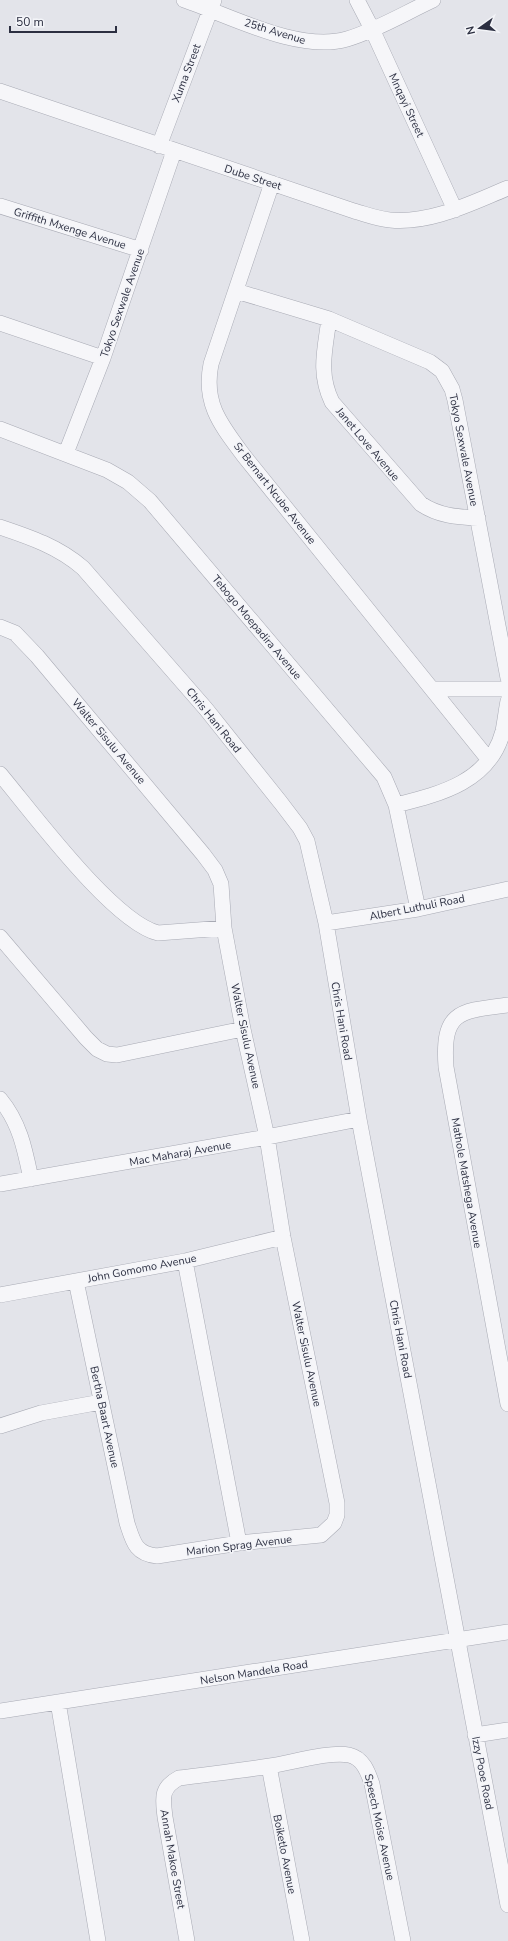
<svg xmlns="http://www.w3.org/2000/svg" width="508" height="1941" viewBox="0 0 508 1941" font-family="'Nunito Sans',sans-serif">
<rect width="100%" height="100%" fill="#e3e4ea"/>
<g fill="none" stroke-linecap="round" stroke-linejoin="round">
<defs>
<path id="minor" d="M184 0C231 16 299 53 347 39 377 30 405 13 433 0
M357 0 372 29 455 210
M0 91 354 211C365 214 378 219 390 220 431 224 471 203 508 188
M159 146 214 0
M272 183 211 364C203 404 221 425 244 456L489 760
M0 206 141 250
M236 291 329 319 430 362 442 371 452 389 455 400 508 678
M329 319C325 350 318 373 332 402L421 504C439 516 457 517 478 518
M0 323 103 358
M0 429 107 470 128 482 150 501 384 777 396 805 418 909
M66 453 103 358 174 151
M0 527C30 537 59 547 83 568L206 709 281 803 300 828 307 841 326 923 359 1119 508 1905
M0 627 15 633 37 656 203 854 215 870 221 884 224 928 243 1029 267 1137 283 1237 337 1503V1515L334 1523 321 1535 239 1543 157 1556C135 1554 133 1541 127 1523L76 1281
M432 689H508
M0 774C32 812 113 922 158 933L224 928
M396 805C440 794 490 782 503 731 505 721 506 711 508 701
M326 923 418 909 508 889
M0 937 86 1038 97 1049 107 1054 117 1055 243 1029
M508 1005C459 1011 442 1011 446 1067L508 1404
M0 1099C20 1123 25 1150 31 1179
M0 1184 267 1137 359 1119
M185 1261 239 1543
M0 1295 185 1261 283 1237
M0 1426 41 1413 101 1402
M58 1702 98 1941
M0 1711 508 1632
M475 1735 508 1730
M269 1766 302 1941
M187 1941 165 1817C163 1799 160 1788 179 1778 209 1774 240 1771 270 1766 290 1763 330 1751 349 1755 363 1758 368 1772 372 1784L403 1941"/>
</defs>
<!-- minor casing -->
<use href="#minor" stroke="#a8aab4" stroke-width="16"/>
<!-- minor -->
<use href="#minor" stroke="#f6f6f9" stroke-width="15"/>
</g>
<g text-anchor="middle" stroke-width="3" stroke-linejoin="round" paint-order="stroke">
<!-- street labels -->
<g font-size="11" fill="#2c2f41" stroke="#f3f4f8">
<text transform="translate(275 31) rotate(17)" y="4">25th Avenue</text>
<text transform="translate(186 73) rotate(-69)" y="4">Xuma Street</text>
<text transform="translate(407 105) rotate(65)" y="4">Mnqayi Street</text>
<text transform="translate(253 177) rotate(18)" y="4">Dube Street</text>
<text transform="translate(70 228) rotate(17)" y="4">Griffith Mxenge Avenue</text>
<text transform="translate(122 303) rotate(-71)" y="4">Tokyo Sexwale Avenue</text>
<text transform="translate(368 444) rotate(50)" y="4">Janet Love Avenue</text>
<text transform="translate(464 450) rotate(79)" y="4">Tokyo Sexwale Avenue</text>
<text transform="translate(275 493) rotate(52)" y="4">Sr Bernart Ncube Avenue</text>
<text transform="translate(257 627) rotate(50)" y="4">Tebogo Moepadira Avenue</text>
<text transform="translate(214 720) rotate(51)" y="4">Chris Hani Road</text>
<text transform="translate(109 741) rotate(50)" y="4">Walter Sisulu Avenue</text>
<text transform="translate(417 907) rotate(-11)" y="4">Albert Luthuli Road</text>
<text transform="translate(342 1021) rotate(80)" y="4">Chris Hani Road</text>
<text transform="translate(246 1036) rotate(78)" y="4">Walter Sisulu Avenue</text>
<text transform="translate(180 1153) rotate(-10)" y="4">Mac Maharaj Avenue</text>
<text transform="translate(467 1183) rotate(80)" y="4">Mathole Matshega Avenue</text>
<text transform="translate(142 1268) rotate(-11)" y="4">John Gomomo Avenue</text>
<text transform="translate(401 1339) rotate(79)" y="4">Chris Hani Road</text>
<text transform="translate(307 1354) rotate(78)" y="4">Walter Sisulu Avenue</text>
<text transform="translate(105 1417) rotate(78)" y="4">Bertha Baart Avenue</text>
<text transform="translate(239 1545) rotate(-7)" y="4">Marion Sprag Avenue</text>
<text transform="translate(254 1672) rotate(-9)" y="4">Nelson Mandela Road</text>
<text transform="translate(483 1773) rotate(79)" y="4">Izzy Pooe Road</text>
<text transform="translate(380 1827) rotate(78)" y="4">Speech Moise Avenue</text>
<text transform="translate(285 1854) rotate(79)" y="4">Boiketlo Avenue</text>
<text transform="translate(173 1859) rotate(80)" y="4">Annah Makoe Street</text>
</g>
</g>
<!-- north arrow -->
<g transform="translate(480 28) rotate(256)" stroke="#f3f4f8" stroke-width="3" paint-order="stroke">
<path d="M0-3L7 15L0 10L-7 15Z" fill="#2c2f41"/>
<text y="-6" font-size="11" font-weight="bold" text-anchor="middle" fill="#2c2f41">N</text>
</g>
<!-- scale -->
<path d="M10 26v6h106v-6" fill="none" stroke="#2c2f41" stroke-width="2"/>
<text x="16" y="26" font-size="12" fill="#2c2f41" stroke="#f3f4f8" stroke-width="3" paint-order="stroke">50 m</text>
</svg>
